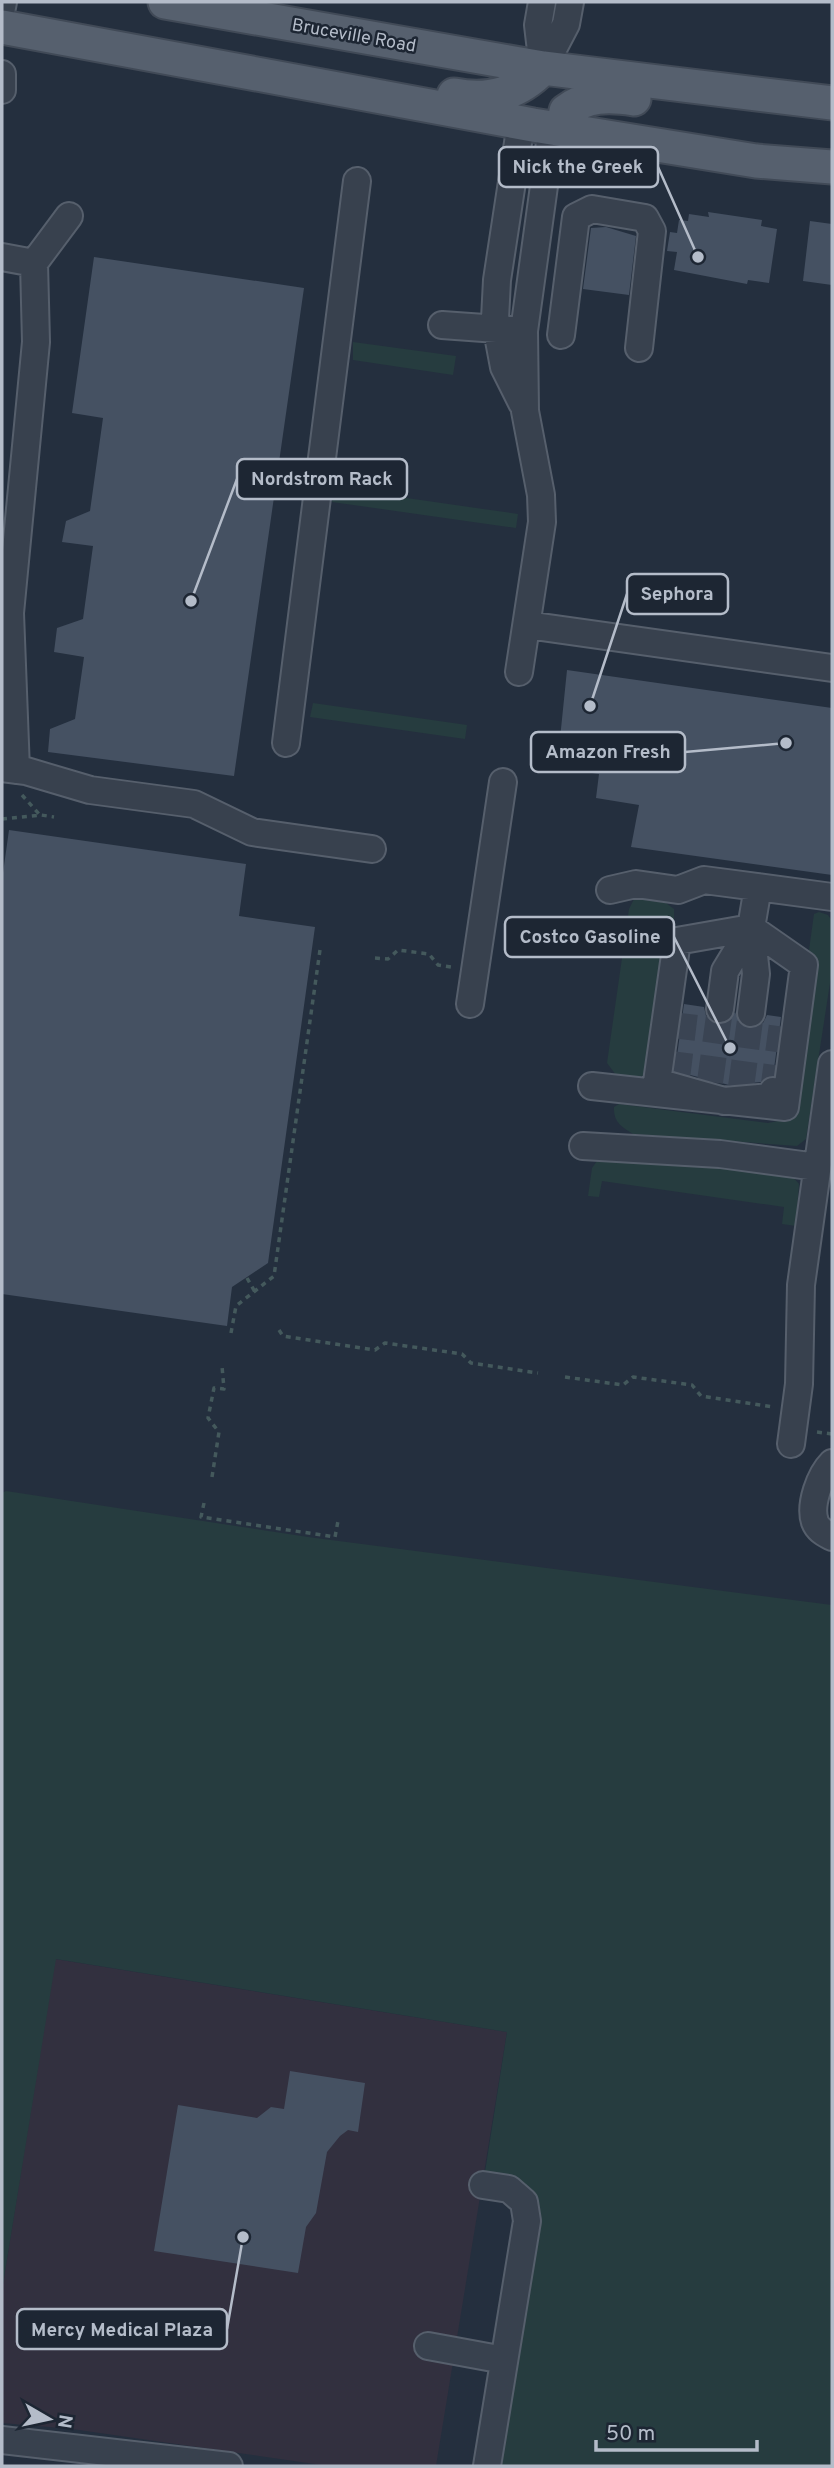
<svg xmlns="http://www.w3.org/2000/svg" width="834" height="2468" viewBox="0 0 834 2468" font-family="Overpass,sans-serif">
<rect width="100%" height="100%" fill="#242f3e"/>
<!-- medical -->
<path fill="#32303f" d="M55 1959 507 2032 436 2466H328L72 2429 2 2423V2290Z"/>
<!-- green -->
<path fill="#263c3f" d="M353 342 456 356 453 375 353 360Z
M335 485 351 488V490L518 514 516 528 332 502Z
M313 703 467 725 465 739 310 717Z
M645 898 666 903 674 909V919L653 1067C643 1081 631 1077 616 1075L607 1063 629 909 634 899Z
M819 912 828 915 832 921V970L806 1139 797 1146 633 1134C622 1127 613 1122 614 1107L619 1104 768 1123 778 1121 786 1115 814 914Z
M608 1158 790 1174 799 1184 796 1226 782 1224 784 1207 602 1181 599 1197 588 1196 592 1168 597 1161Z
M6 1491 308 1537 832 1605V2466H487L524 2201 483 2185 507 2032 56 1959 2 2290V1493Z"/>
<!-- building -->
<path fill="#455162" d="M708 212 762 220 761 226 777 229 769 283 748 280 747 284 674 270 677 252 667 251 670 232 677 233 679 220 688 221 689 214 709 217Z
M810 221 832 224V285L803 281Z
M606 227 636 236 629 295 583 289 591 228Z
M94 257 304 288 234 776 48 752 50 729 75 719 84 657 54 652 57 628 83 619 93 546 62 542 66 521 90 511 103 418 72 413Z
M567 670 832 708V875L631 847 639 805 596 798 599 774 557 768Z
M9 830 246 864 239 916 315 927 268 1263 232 1287 227 1326 2 1294V880Z
M684 1004 704 1007 706 1016 717 1024 727 1023 735 1012 741 1025 750 1029 763 1023 767 1015 781 1017 773 1076 761 1082 729 1085 675 1071Z
M290 2071 365 2083 358 2132 348 2130 340 2136 327 2152 316 2213 306 2227 298 2273 154 2251 178 2105 257 2118 271 2107 284 2109Z"/>
<g fill="none" stroke-linecap="round" stroke-linejoin="round">
<!-- minor-tunnel -->
<path stroke="#3a4453" stroke-width="26" stroke-dasharray="26 13" stroke-linecap="butt" d="M677 1078 686 1004
M710 1082 720 1009
M741 1087 751 1013
M773 1091 783 1017"/>
<defs>
<path id="minor" d="M542 2 538 25 543 68
M2 7 3 2
M543 68 566 24 570 2
M2 74V90
M521 123 497 280 495 319 504 367 522 403
M2 257 34 263 69 216
M442 325 512 330
M561 335 576 217 592 209 645 218 652 231 639 348
M527 625 832 668
M519 672 542 522 541 495 525 411 524 331 552 128
M286 743 357 181
M2 768 26 771 90 790 194 804 252 832 372 849
M16 770 10 613 36 342 34 263
M610 890 636 884 678 890 704 880 832 897
M470 1004 503 782
M720 1009 725 971 751 928
M751 1013 756 974 751 928 758 887
M592 1086 785 1107 804 965 751 928 677 941 657 1082 724 1101 771 1097 773 1091
M583 1146 720 1154 817 1167
M791 1444 799 1384 801 1285 832 1064
M832 1463C820 1475 809 1505 815 1522 818 1530 825 1533 832 1537
M483 2185 509 2189 524 2202 527 2221 487 2466
M428 2346 504 2360
M2 2440 229 2466"/>
<path id="major" d="M165 2 543 68 832 103
M2 27 533 125 756 161 832 167
M454 95C490 102 519 93 543 68
M567 130 564 122 566 111C587 95 608 95 634 99"/>
</defs>
<!-- minor casing -->
<use href="#minor" stroke="#565f6c" stroke-width="30"/>
<!-- major casing -->
<use href="#major" stroke="#414a57" stroke-width="37"/>
<!-- path -->
<path stroke="#44595c" stroke-width="3.5" stroke-dasharray="5 5" stroke-linecap="butt" d="M22 795 39 814
M2 819 41 815 54 817
M375 958 388 959 398 950 429 954 438 965 451 967
M247 1278 255 1292
M279 1330 283 1336 375 1350 385 1343 462 1354 471 1363 538 1373
M231 1333 236 1306 274 1276 320 950
M565 1377 623 1385 633 1377 692 1385 701 1396 773 1407
M817 1432 832 1434
M212 1477 219 1432 208 1418 214 1388 224 1389 222 1366
M204 1503 201 1517 335 1537 338 1521"/>
<!-- minor -->
<use href="#minor" stroke="#38414e" stroke-width="26"/>
<!-- major -->
<use href="#major" stroke="#56606e" stroke-width="33"/>
</g>
<g text-anchor="middle" stroke-width="5" stroke-linejoin="round" paint-order="stroke">
<!-- street labels -->
<g font-size="18" fill="#b4bcc9" stroke="#1d2633">
<text transform="translate(354 35) rotate(10)" y="6">Bruceville Road</text>
</g>
</g>
<!-- callouts -->
<path fill="none" stroke="#b4bcc9" stroke-width="2.5" d="M698 257L658 167M191 601L237 479M590 706L627 594M786 743L685 752M730 1048L674 937M243 2237L227 2329"/>
<g fill="#b4bcc9" stroke="#1d2633" stroke-width="2.5">
<circle cx="698" cy="257" r="7"/>
<circle cx="191" cy="601" r="7"/>
<circle cx="590" cy="706" r="7"/>
<circle cx="786" cy="743" r="7"/>
<circle cx="730" cy="1048" r="7"/>
<circle cx="243" cy="2237" r="7"/>
</g>
<g fill="#1d2633" stroke="#b4bcc9" stroke-width="2.5">
<rect x="499" y="147" width="159" height="40" rx="7"/>
<rect x="237" y="459" width="170" height="40" rx="7"/>
<rect x="627" y="574" width="101" height="40" rx="7"/>
<rect x="531" y="732" width="154" height="40" rx="7"/>
<rect x="505" y="917" width="169" height="40" rx="7"/>
<rect x="17" y="2309" width="210" height="40" rx="7"/>
</g>
<g font-size="19" text-anchor="middle" font-weight="bold" fill="#b4bcc9">
<text x="578" y="173">Nick the Greek</text>
<text x="322" y="485">Nordstrom Rack</text>
<text x="677" y="600">Sephora</text>
<text x="608" y="758">Amazon Fresh</text>
<text x="590" y="943">Costco Gasoline</text>
<text x="122" y="2336">Mercy Medical Plaza</text>
</g>
<!-- border -->
<rect width="834" height="2468" fill="none" stroke="#b4bcc9" stroke-width="7"/>
<!-- north arrow -->
<g transform="translate(49 2419) rotate(99)" stroke="#1d2633" stroke-width="5" paint-order="stroke">
<path d="M0-5L12 26L0 18L-12 26Z" fill="#b4bcc9"/>
<text y="-10" font-size="19" font-weight="bold" text-anchor="middle" fill="#b4bcc9">N</text>
</g>
<!-- scale -->
<path d="M596 2440v10h161v-10" fill="none" stroke="#b4bcc9" stroke-width="3.5"/>
<text x="606" y="2440" font-size="21" fill="#b4bcc9" stroke="#1d2633" stroke-width="5" paint-order="stroke">50 m</text>
</svg>
